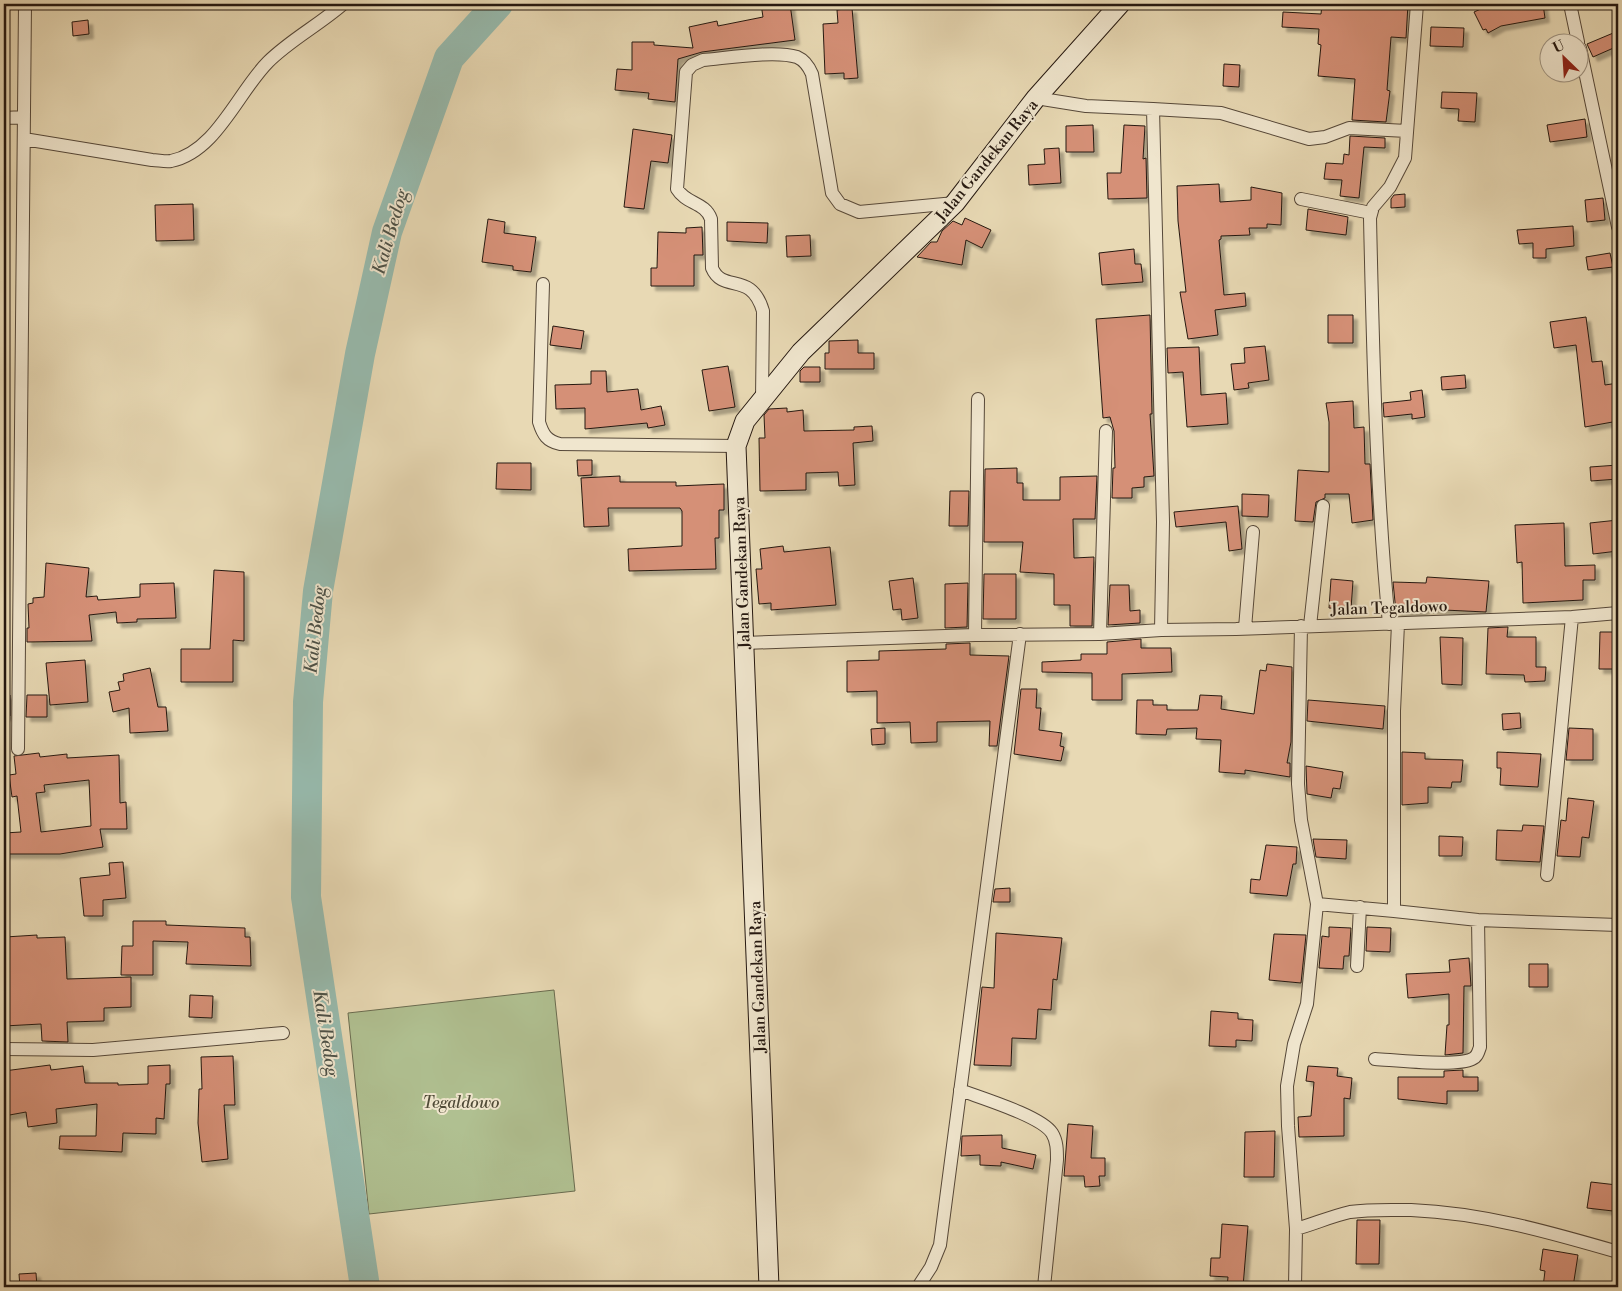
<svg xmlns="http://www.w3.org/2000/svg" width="1622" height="1291" viewBox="0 0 1622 1291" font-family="'Libre Bodoni',serif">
<defs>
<filter id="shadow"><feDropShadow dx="4.5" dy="4.5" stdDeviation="1" flood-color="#0004"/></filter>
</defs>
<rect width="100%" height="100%" fill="#e8d9b4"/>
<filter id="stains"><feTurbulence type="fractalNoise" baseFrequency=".004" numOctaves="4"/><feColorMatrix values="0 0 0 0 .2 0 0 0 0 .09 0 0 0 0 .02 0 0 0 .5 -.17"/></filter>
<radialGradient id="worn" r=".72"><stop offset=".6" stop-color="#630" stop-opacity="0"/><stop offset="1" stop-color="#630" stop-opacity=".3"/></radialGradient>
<!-- green -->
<path fill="#b0c091" stroke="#6a6c50" d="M554 990 575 1191 369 1214 348 1013Z"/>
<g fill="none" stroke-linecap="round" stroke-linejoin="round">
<!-- river -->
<path stroke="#97baad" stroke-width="30" d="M365 1287 306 897 308 702 318 591 360 354 387 232 449 58 498 4"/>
</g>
<!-- building -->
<path fill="#d59077" stroke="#251810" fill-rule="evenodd" filter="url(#shadow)" d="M761 4H790L795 40 702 52 678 59 675 102 648 99 649 93 615 90 617 69 632 70V42H654V45L693 48 689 27 717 21 718 26 763 17Z
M1322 4H1408L1406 38 1391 37 1387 90 1390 91 1386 122 1352 120 1355 79 1318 76 1321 45 1318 44 1319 29 1282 27 1283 12 1321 14Z
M1492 4H1497L1499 8 1518 4H1543L1545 18 1501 26 1488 33 1486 29 1483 30 1474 12Z
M852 8 858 78 844 79V73L825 74 823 24 838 23 837 10Z
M88 20 89 34 73 36 72 22Z
M1431 27 1464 28 1463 47 1430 46Z
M1618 31V46L1593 57 1587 44Z
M1224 64 1240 65 1239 87 1223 86Z
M1442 92 1477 93 1475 122 1458 121 1459 109 1441 108Z
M1585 119 1587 137 1550 142 1547 125Z
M1093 125 1094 152H1066V126Z
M1124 125 1145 126 1143 159 1146 158 1147 198 1108 199 1107 173H1121Z
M633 129 672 135 668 163 651 161 644 209 624 207Z
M1350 136 1385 138V148L1364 147 1359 198 1340 196 1342 180 1324 179 1326 163 1343 164 1344 154 1349 155Z
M1059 148 1061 183 1029 185 1028 165 1045 164 1044 149Z
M1219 184 1220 202 1251 200V187L1282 193 1281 225 1267 224V228H1249L1250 235 1221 236V239L1219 240 1224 295 1245 293 1246 306 1215 310 1218 335 1188 339 1180 292H1186L1178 221 1177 186Z
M1405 194V207L1391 208V199L1394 195Z
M1603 198 1605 220 1587 222 1585 200Z
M193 204 194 240 156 241 155 205Z
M1308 209 1348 217 1346 235 1306 230Z
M965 218 991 230 982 248 966 240 962 265 917 257 931 242H937L942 231 953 221 962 225Z
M488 219 505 222 504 233 536 237 531 272 513 270V266L482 262Z
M727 222 768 223 767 243 727 241Z
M1573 226 1574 246 1546 249V258H1533V243L1519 244 1517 230Z
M702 227 703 255H694V286H651V268H657L658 232 686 233V228Z
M810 235 811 256 787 257 786 236Z
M1134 249 1135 264H1141L1143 282 1102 285 1099 253Z
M1610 253 1613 267 1588 270 1586 257Z
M1150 315 1152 414H1150L1154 476 1144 477V487L1132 488V498H1112L1113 468H1115L1114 431 1110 417 1103 418 1096 319Z
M1328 315H1353V343H1328Z
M1586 317 1592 362 1602 361 1605 385 1618 383V421L1585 427 1576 345 1554 348 1550 322Z
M553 326 584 331 581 349 550 345Z
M858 340V353H874V369H825V353H829V341Z
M1265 346 1269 380 1248 383 1249 388 1234 390 1231 364 1245 363 1244 348Z
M1199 347 1201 395 1226 393 1228 424 1187 427 1183 372 1168 373 1167 348Z
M728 366 735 407 709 411 702 370Z
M804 367H820V382H800V371Z
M591 371H606L607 392 638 389 641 410 661 406 665 425 648 428 647 423 585 429V408L556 409 555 385 591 384Z
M1465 375 1466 388 1442 390 1441 377Z
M1422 390 1425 417 1412 419V414L1384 417 1383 403 1411 400 1410 392Z
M1353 401 1354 428 1364 427 1365 464H1370L1373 520 1352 523 1349 494H1325V498L1316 502 1313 522 1295 521 1298 470 1329 472V422L1326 403Z
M787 408V412L803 410 804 431 854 430V427L872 426 873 441 853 443 855 485 839 486 838 472 806 473V490L760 491 759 438H765L764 415 769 409Z
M577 460H592V475L578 476Z
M497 463H531V490L496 489Z
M1618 465V479L1591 481 1590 467Z
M1017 468V483H1023V500H1060V477L1097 476 1095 519H1073L1074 558 1094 557 1092 626H1070V605H1054V574L1020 572 1023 542H984L985 469Z
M620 476V482H676V486L724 484V510H719V538H715L716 569 629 571 628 549 682 546V511L680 508H608L609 526 584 527 581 478Z
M950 491H969L968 526H949Z
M1242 494 1269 495 1268 517 1242 516Z
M1238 506 1242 549 1229 551 1226 522 1176 527 1174 512Z
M1618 520V551L1593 554 1590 523Z
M1564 523 1565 566 1595 565V580H1583V600L1523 603 1522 562 1517 563 1515 525Z
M783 546 784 552 830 547 836 605 771 610V603L759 604 756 569H762L760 549Z
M46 563 89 568 86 597 97 596 98 600 140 597V584L174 583 176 618 137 619V622L117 623 116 612 89 615 92 641 27 642V628H29L28 604 33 603V598L44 597Z
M214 570 244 572V641L233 640V682H181V649H210Z
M984 574H1016V619H983Z
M1427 577 1489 581 1486 612 1423 609V613L1396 612 1393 582 1426 583Z
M913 578 918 618 902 620 901 609 893 610 889 581Z
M1331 579 1353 581 1351 609 1329 608Z
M968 583 967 627 945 628V584Z
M1110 585H1129L1130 611 1140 610V623L1108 625Z
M1508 627 1507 637H1536V667H1546L1545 681 1525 682 1524 675 1486 674 1488 628Z
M1600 632H1618V669H1599Z
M1440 637 1463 638 1462 685 1442 684Z
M1141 639V648H1171L1172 672 1122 674V700H1092V673L1042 672V662L1081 660V654H1107V642Z
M970 643V655L1009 656 997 746H989L990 721 937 722V742L911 743 910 722 877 723V691L847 692V661L879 660V651L946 649V644Z
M85 660 88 702 50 705 46 663Z
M1267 664 1292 667 1291 742 1287 763H1290V777L1245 770V774L1219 772 1221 740 1196 739 1197 728 1167 729 1166 735 1136 734 1137 700H1153V705H1167V710H1198L1200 695 1222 696 1221 709 1254 714 1260 670 1266 671Z
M150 668 158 707H166L168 731 130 733 129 708 113 712 109 692 120 690 118 682 124 681 123 674Z
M1021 689H1037L1036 708H1041L1039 730 1062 733 1060 746 1064 747 1061 761 1014 754Z
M4 694 10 695V716H4Z
M27 695H47V717H26Z
M1308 700 1385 706 1383 729 1307 721Z
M1520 713 1521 728 1503 730 1502 714Z
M885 728V744L872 745 871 729Z
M1569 728 1593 729V760H1566Z
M1402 752 1425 753V759L1463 760 1461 782H1452L1451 788 1428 787V803L1402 805Z
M1497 752 1541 754 1538 787 1500 785 1501 768H1497Z
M39 753 40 757 67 754V758L119 755 120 803 126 802 127 829H100L103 847 60 854H4V833L21 832 17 796 12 797 9 775 16 774 14 756ZM89 780 91 826 41 832 36 793 45 792 44 785Z
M1306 766 1343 772 1340 789 1333 788 1331 798 1307 794Z
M1568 798 1594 801 1589 838 1582 837 1580 857 1557 856 1561 820 1566 821Z
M1523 825 1544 826 1540 862 1496 860 1497 830 1522 831Z
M1439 836 1463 837 1462 856H1439Z
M1313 839 1347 840 1346 859 1316 857Z
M1266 845 1297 847 1296 864H1293L1287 896 1250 893 1251 879 1260 880Z
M123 862 126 898 103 900V916H84L80 878 110 875 109 863Z
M1010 888V902H993L995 889Z
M133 921H166V925L245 928V937H250L251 966 186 964 188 942 153 941V975H121L122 946H133Z
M1329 927 1351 928 1349 956H1344L1343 969 1319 968 1322 936 1329 937Z
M1367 927 1391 928 1390 952 1366 951Z
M996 933 1062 938 1057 980 1053 979 1051 1010 1038 1009 1036 1039 1012 1038 1011 1066 974 1065 982 987 994 988Z
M1274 934 1306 935 1301 983 1269 980Z
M37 935V938L65 937 67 979 131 977V1007L104 1008V1021L67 1022 68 1042 42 1041 41 1024 4 1026 5 937Z
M1469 958 1471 986H1464L1463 1053 1445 1055 1447 1025H1449V994L1408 998 1406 974 1450 972 1449 960Z
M1529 964H1548V987H1529Z
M190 995 213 996 212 1018 189 1017Z
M1211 1011 1238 1013V1019L1253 1020 1252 1041 1236 1040V1047L1209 1046Z
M233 1056 235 1105H224L228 1159 202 1162 198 1123 199 1089H202L201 1057Z
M50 1065 51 1070 83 1066 85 1083H118V1085L148 1084V1066L170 1065V1084H166L164 1119 156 1118V1134L123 1133 122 1152 59 1149 60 1136H96L97 1104 56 1109 57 1123 28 1127 26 1112 4 1116V1071Z
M1308 1066 1338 1068 1337 1076 1352 1078 1350 1099 1344 1098V1136L1299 1137 1298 1117 1311 1116 1314 1082 1306 1081Z
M1463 1070V1077H1478V1091H1447V1104L1398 1099V1077H1444V1071Z
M1068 1124 1093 1126 1091 1158H1105V1176H1099L1100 1186 1085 1187 1084 1176H1064Z
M1275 1131 1274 1177H1244L1245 1132Z
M1002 1135V1148L1036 1155 1033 1169 1001 1162V1166L980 1165V1155L961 1156 962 1136Z
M1591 1182 1617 1185 1613 1211 1587 1208Z
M1357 1220H1380L1379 1264H1356Z
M1222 1224 1248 1226 1243 1287H1227L1228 1277 1210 1276 1211 1258H1220Z
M1543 1249 1578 1255 1573 1287H1543L1545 1271 1540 1270Z
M36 1273 37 1287H20L19 1274Z"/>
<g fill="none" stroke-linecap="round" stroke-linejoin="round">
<defs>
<path id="street" d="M1570 4 1578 42
M1580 48 1618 227
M1036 98 1086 106 1153 109 1163 522 1161 630
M1153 109 1221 113 1309 139 1325 137 1349 128 1407 131
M4 118 24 117
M24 139 152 160C158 160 165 162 171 161 216 152 238 92 268 62 290 40 319 25 343 4
M1301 199 1371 213
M543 284 539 422C543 435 547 441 560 444L736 446
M762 399 763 311C751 270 723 294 712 268L711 219C705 202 686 204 677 189L686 72 692 65 703 60C727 58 775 50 797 57 804 60 809 67 812 74L832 193 840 204 859 212 955 203
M1389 624C1376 489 1373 354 1370 218L1373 207 1390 187 1405 158 1417 4
M1301 626 1298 784 1301 820 1317 904
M1310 626 1323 506
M1245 628 1253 532
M1100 634 1106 431
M975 635 978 399
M744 643 975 635 1100 634 1161 630 1236 629 1572 617 1618 613
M18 749 25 4
M1547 875 1572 617
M1394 911 1478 920 1618 925
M1357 966 1360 907
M4 1049 93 1050 283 1033
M1375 1059C1394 1060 1457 1067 1472 1059 1477 1057 1478 1053 1480 1047L1478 920
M960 1090C981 1098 1041 1116 1052 1133 1057 1141 1057 1150 1057 1160L1044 1287
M1296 1229C1314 1224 1332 1216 1350 1212 1370 1209 1391 1210 1411 1210 1483 1213 1549 1232 1618 1252
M918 1287 931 1267 940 1245 1020 634
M1295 1287 1296 1229 1288 1126 1287 1086 1294 1044 1307 1004 1317 904 1394 911V711L1398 624"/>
<path id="secondary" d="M769 1287 736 446 745 421 801 352 955 203 1036 98 1120 4"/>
</defs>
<!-- street casing -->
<use href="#street" stroke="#564839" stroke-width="14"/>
<!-- secondary casing -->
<use href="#secondary" stroke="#251810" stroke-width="21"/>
<!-- street -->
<use href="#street" stroke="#f0e6ce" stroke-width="12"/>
<!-- secondary -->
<use href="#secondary" stroke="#f0e6ce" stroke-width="19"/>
</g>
<g text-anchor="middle" stroke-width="4" stroke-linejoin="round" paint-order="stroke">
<!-- street labels -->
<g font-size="16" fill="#251810" stroke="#f0e6ce">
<text transform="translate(986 160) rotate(-51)" y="6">Jalan Gandekan Raya</text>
<text transform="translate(741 573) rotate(-92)" y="6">Jalan Gandekan Raya</text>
<text transform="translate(1389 607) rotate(-2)" y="6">Jalan Tegaldowo</text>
<text transform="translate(757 977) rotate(-92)" y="6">Jalan Gandekan Raya</text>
</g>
<!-- park labels -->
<g font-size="16" font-style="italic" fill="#4f4a37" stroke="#f0e6ce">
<text x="461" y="1108">Tegaldowo</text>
</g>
<!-- water labels -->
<g font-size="18" font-style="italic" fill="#4d5147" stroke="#f0e6ce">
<text transform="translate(390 232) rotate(-74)" y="6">Kali Bedog</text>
<text transform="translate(315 630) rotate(-84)" y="6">Kali Bedog</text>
<text transform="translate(326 1033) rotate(81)" y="6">Kali Bedog</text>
</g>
</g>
<!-- margin -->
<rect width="1622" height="1291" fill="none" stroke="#e8d9b4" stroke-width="20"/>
<rect x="5" y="5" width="1612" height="1281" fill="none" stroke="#251810" stroke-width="2.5"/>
<rect x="10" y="10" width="1602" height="1271" fill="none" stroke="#251810"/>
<!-- north arrow -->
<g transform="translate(1564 58) rotate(335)"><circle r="24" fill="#f0e6ce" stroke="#9f9482"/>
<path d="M0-4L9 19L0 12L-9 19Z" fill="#8f2418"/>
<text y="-8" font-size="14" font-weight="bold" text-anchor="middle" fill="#251810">U</text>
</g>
<rect width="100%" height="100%" filter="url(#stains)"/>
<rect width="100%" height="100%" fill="url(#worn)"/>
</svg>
